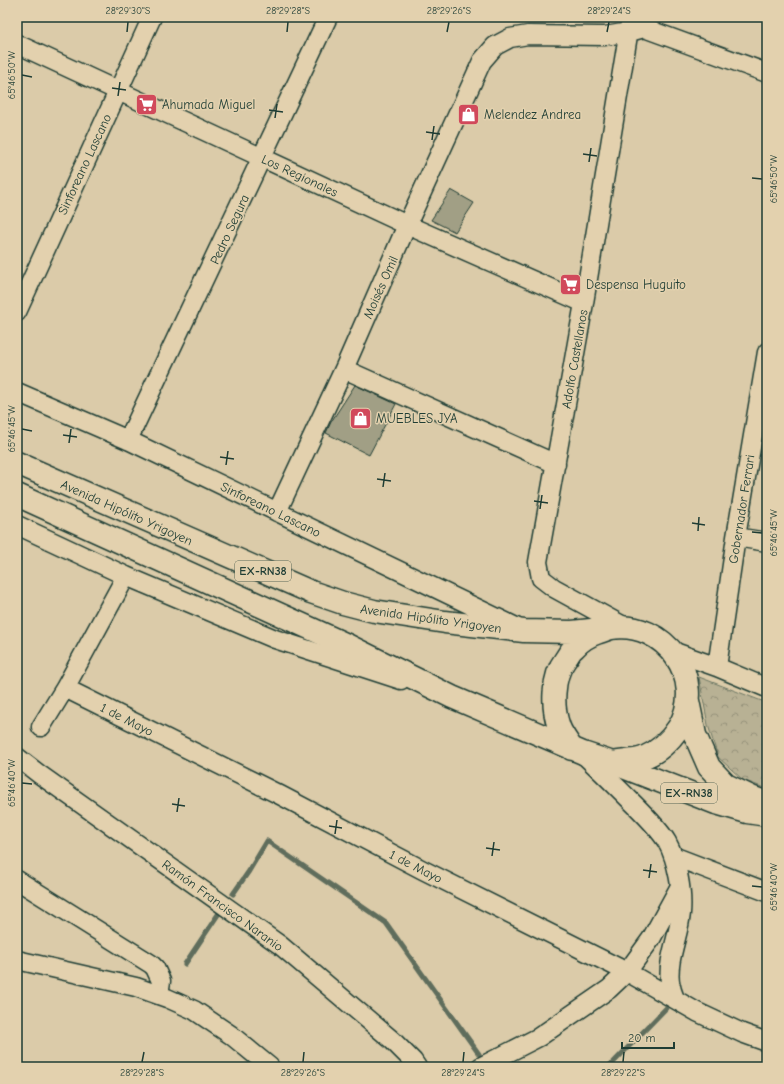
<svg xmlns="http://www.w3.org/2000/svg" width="784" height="1084" viewBox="0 0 784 1084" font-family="'Comic Neue',sans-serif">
<defs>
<pattern id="park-crowns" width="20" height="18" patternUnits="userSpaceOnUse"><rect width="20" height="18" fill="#b8b194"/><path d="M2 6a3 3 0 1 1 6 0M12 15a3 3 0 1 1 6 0" fill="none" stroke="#95917a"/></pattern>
</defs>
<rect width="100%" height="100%" fill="#dbcba9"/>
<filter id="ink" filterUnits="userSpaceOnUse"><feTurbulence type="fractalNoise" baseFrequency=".025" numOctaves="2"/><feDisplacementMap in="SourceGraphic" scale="8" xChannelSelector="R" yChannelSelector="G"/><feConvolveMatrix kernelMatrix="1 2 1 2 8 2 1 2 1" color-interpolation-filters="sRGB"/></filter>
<g filter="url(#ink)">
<!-- park -->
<path fill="url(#park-crowns)" stroke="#6c7764" d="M699 677 767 703V789L743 780 718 757 708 725Z"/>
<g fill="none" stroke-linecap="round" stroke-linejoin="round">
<!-- stream -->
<path stroke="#5f6d5c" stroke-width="5" d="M233 894 249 871 267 841 386 923 479 1054
M185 964 219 913
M609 1067 672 1002"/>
</g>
<!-- building -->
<path fill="#a19f85" stroke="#1f3d34" d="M451 190 474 203 455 232 431 220Z
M355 385 396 404 369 455 326 433 331 422Z"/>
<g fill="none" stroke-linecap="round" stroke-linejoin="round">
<defs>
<path id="minor" d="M17 44 407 225 584 303
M17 312 152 17
M344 369 556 464
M17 392 128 440 516 627
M128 440 328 17
M277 512 344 369 407 225 482 61 495 46 510 38 528 35 605 36 629 32 644 28 767 73
M17 525 126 576 275 639 401 680
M736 537 767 542
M627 628 554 588 541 578 538 562 584 303 631 17
M672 651 717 667 767 688
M717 667 736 537 767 352
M65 688 280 795 423 870 627 972 697 1012 742 1033 767 1042
M41 727 65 688 126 576
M583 754C601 771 618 788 635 805 645 815 660 830 667 842 677 860 683 892 681 913 679 936 667 959 670 982 671 988 673 994 675 999
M17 757 39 774 280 945 392 1040 413 1061 417 1067
M673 856 767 892
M17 880 151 964 155 968 161 981 159 995
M17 960 136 987 167 998 194 1010 231 1035 270 1067
M480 1067 539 1037 609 989 627 972 651 939 680 886"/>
<path id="major" d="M17 463 311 592 343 603 374 611 445 622 524 631 572 632 610 628
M17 495 349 646 452 697 583 753 613 763 716 803 747 812 767 815
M688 701 695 735 709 767 726 785 751 797 767 803
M572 749C568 742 562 735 559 727 552 708 552 677 565 660 568 656 570 651 574 648 581 640 590 635 599 632 603 631 607 629 611 628 665 620 707 679 679 727 670 741 658 752 643 758 634 761 622 761 613 763"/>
</defs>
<!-- minor casing -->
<use href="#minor" stroke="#1f3d34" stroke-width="21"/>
<!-- major casing -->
<use href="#major" stroke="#1f3d34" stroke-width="25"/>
<!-- minor -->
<use href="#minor" stroke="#e3d1ae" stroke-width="18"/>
<!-- major -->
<use href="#major" stroke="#e3d1ae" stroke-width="22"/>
</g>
</g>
<!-- ticks -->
<path fill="none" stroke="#1f3d34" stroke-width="1.5" d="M127 32 128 22M287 32 288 22M447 32 449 22M607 32 609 22M22 75 32 77M112 88 126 90M118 96 120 82M269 110 283 112M275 118 277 104M426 132 440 134M432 140 434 126M583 154 597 156M589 162 591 148M752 178 762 179M22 429 32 431M63 435 77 437M69 443 71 429M220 457 234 459M226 465 228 451M377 479 391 481M383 487 385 473M534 501 548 503M540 509 542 495M692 523 705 525M698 531 699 517M752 532 762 533M22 783 32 784M172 804 185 806M177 812 179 798M329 826 342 828M335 834 337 820M486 848 500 850M492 856 494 842M643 870 657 872M649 878 651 864M752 886 762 887M142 1062 144 1052M303 1062 304 1052M463 1062 464 1052M623 1062 624 1052"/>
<!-- icons -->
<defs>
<symbol id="supermarket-square" viewBox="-11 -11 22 22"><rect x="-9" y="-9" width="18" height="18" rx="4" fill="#d1495b" stroke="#e3d1ae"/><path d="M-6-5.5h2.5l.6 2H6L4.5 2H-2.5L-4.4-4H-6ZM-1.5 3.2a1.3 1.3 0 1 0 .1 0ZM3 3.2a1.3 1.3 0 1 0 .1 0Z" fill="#fff"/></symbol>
<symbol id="shop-square" viewBox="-11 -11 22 22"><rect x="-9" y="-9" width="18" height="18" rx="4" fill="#d1495b" stroke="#e3d1ae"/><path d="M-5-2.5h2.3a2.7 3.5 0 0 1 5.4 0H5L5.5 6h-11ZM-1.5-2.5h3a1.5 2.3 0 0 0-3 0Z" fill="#fff"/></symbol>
</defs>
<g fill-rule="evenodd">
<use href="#supermarket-square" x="134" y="92" width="25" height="25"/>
<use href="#shop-square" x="456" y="102" width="25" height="25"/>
<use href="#supermarket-square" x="558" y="272" width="25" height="25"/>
<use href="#shop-square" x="348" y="406" width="25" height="25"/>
</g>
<g text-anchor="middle" stroke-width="3" stroke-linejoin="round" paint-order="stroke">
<!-- shield labels -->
<g fill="#e3d1ae" stroke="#5a6959" stroke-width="1">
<rect x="235" y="561" width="56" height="20" rx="3"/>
<rect x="661" y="783" width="56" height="20" rx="3"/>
</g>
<g font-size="12" font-weight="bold" fill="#1f3d34">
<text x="263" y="575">EX-RN38</text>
<text x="689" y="797">EX-RN38</text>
</g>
<!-- poi labels -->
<g font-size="13" fill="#1f3d34" stroke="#e3d1ae" text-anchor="start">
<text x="162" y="109">Ahumada Miguel</text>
<text x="484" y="119">Melendez Andrea</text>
<text x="586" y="289">Despensa Huguito</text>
<text x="376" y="423">MUEBLES JYA</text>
</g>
<!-- street labels -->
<g font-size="13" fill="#1f3d34" stroke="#e3d1ae">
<text transform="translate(84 164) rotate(-65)" y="5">Sinforeano Lascano</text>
<text transform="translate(300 175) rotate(25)" y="5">Los Regionales</text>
<text transform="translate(229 229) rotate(-65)" y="5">Pedro Segura</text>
<text transform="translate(380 287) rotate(-66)" y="5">Moisés Omil</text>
<text transform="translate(574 359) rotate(-80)" y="5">Adolfo Castellanos</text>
<text transform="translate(271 509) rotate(26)" y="5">Sinforeano Lascano</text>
<text transform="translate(741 509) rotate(-81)" y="5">Gobernador Ferrari</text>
<text transform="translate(127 512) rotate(24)" y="5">Avenida Hipólito Yrigoyen</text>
<text transform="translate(431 618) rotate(8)" y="5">Avenida Hipólito Yrigoyen</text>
<text transform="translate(127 719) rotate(27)" y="5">1 de Mayo</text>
<text transform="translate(416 866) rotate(27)" y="5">1 de Mayo</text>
<text transform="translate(223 905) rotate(36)" y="5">Ramón Francisco Naranio</text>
</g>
</g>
<!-- margin -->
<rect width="784" height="1084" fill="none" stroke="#e3d1ae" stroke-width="44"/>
<!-- scale -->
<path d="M622 1042v6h52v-6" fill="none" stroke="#1f3d34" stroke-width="2"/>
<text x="628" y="1042" font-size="12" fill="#1f3d34" stroke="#e3d1ae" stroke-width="3" paint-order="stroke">20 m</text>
<rect x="22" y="22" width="740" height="1040" fill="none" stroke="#1f3d34" stroke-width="1.5"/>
<g font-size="10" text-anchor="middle" fill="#1f3d34">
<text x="128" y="14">28°29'30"S</text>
<text x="288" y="14">28°29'28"S</text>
<text x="449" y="14">28°29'26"S</text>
<text x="609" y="14">28°29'24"S</text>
<text transform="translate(11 75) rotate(-90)" y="4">65°46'50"W</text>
<text transform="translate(773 179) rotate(-90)" y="4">65°46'50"W</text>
<text transform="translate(11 429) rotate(-90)" y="4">65°46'45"W</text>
<text transform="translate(773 533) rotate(-90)" y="4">65°46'45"W</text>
<text transform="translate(11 783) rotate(-90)" y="4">65°46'40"W</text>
<text transform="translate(773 887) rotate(-90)" y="4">65°46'40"W</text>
<text x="142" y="1076">28°29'28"S</text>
<text x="303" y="1076">28°29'26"S</text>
<text x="463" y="1076">28°29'24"S</text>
<text x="623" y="1076">28°29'22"S</text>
</g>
</svg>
